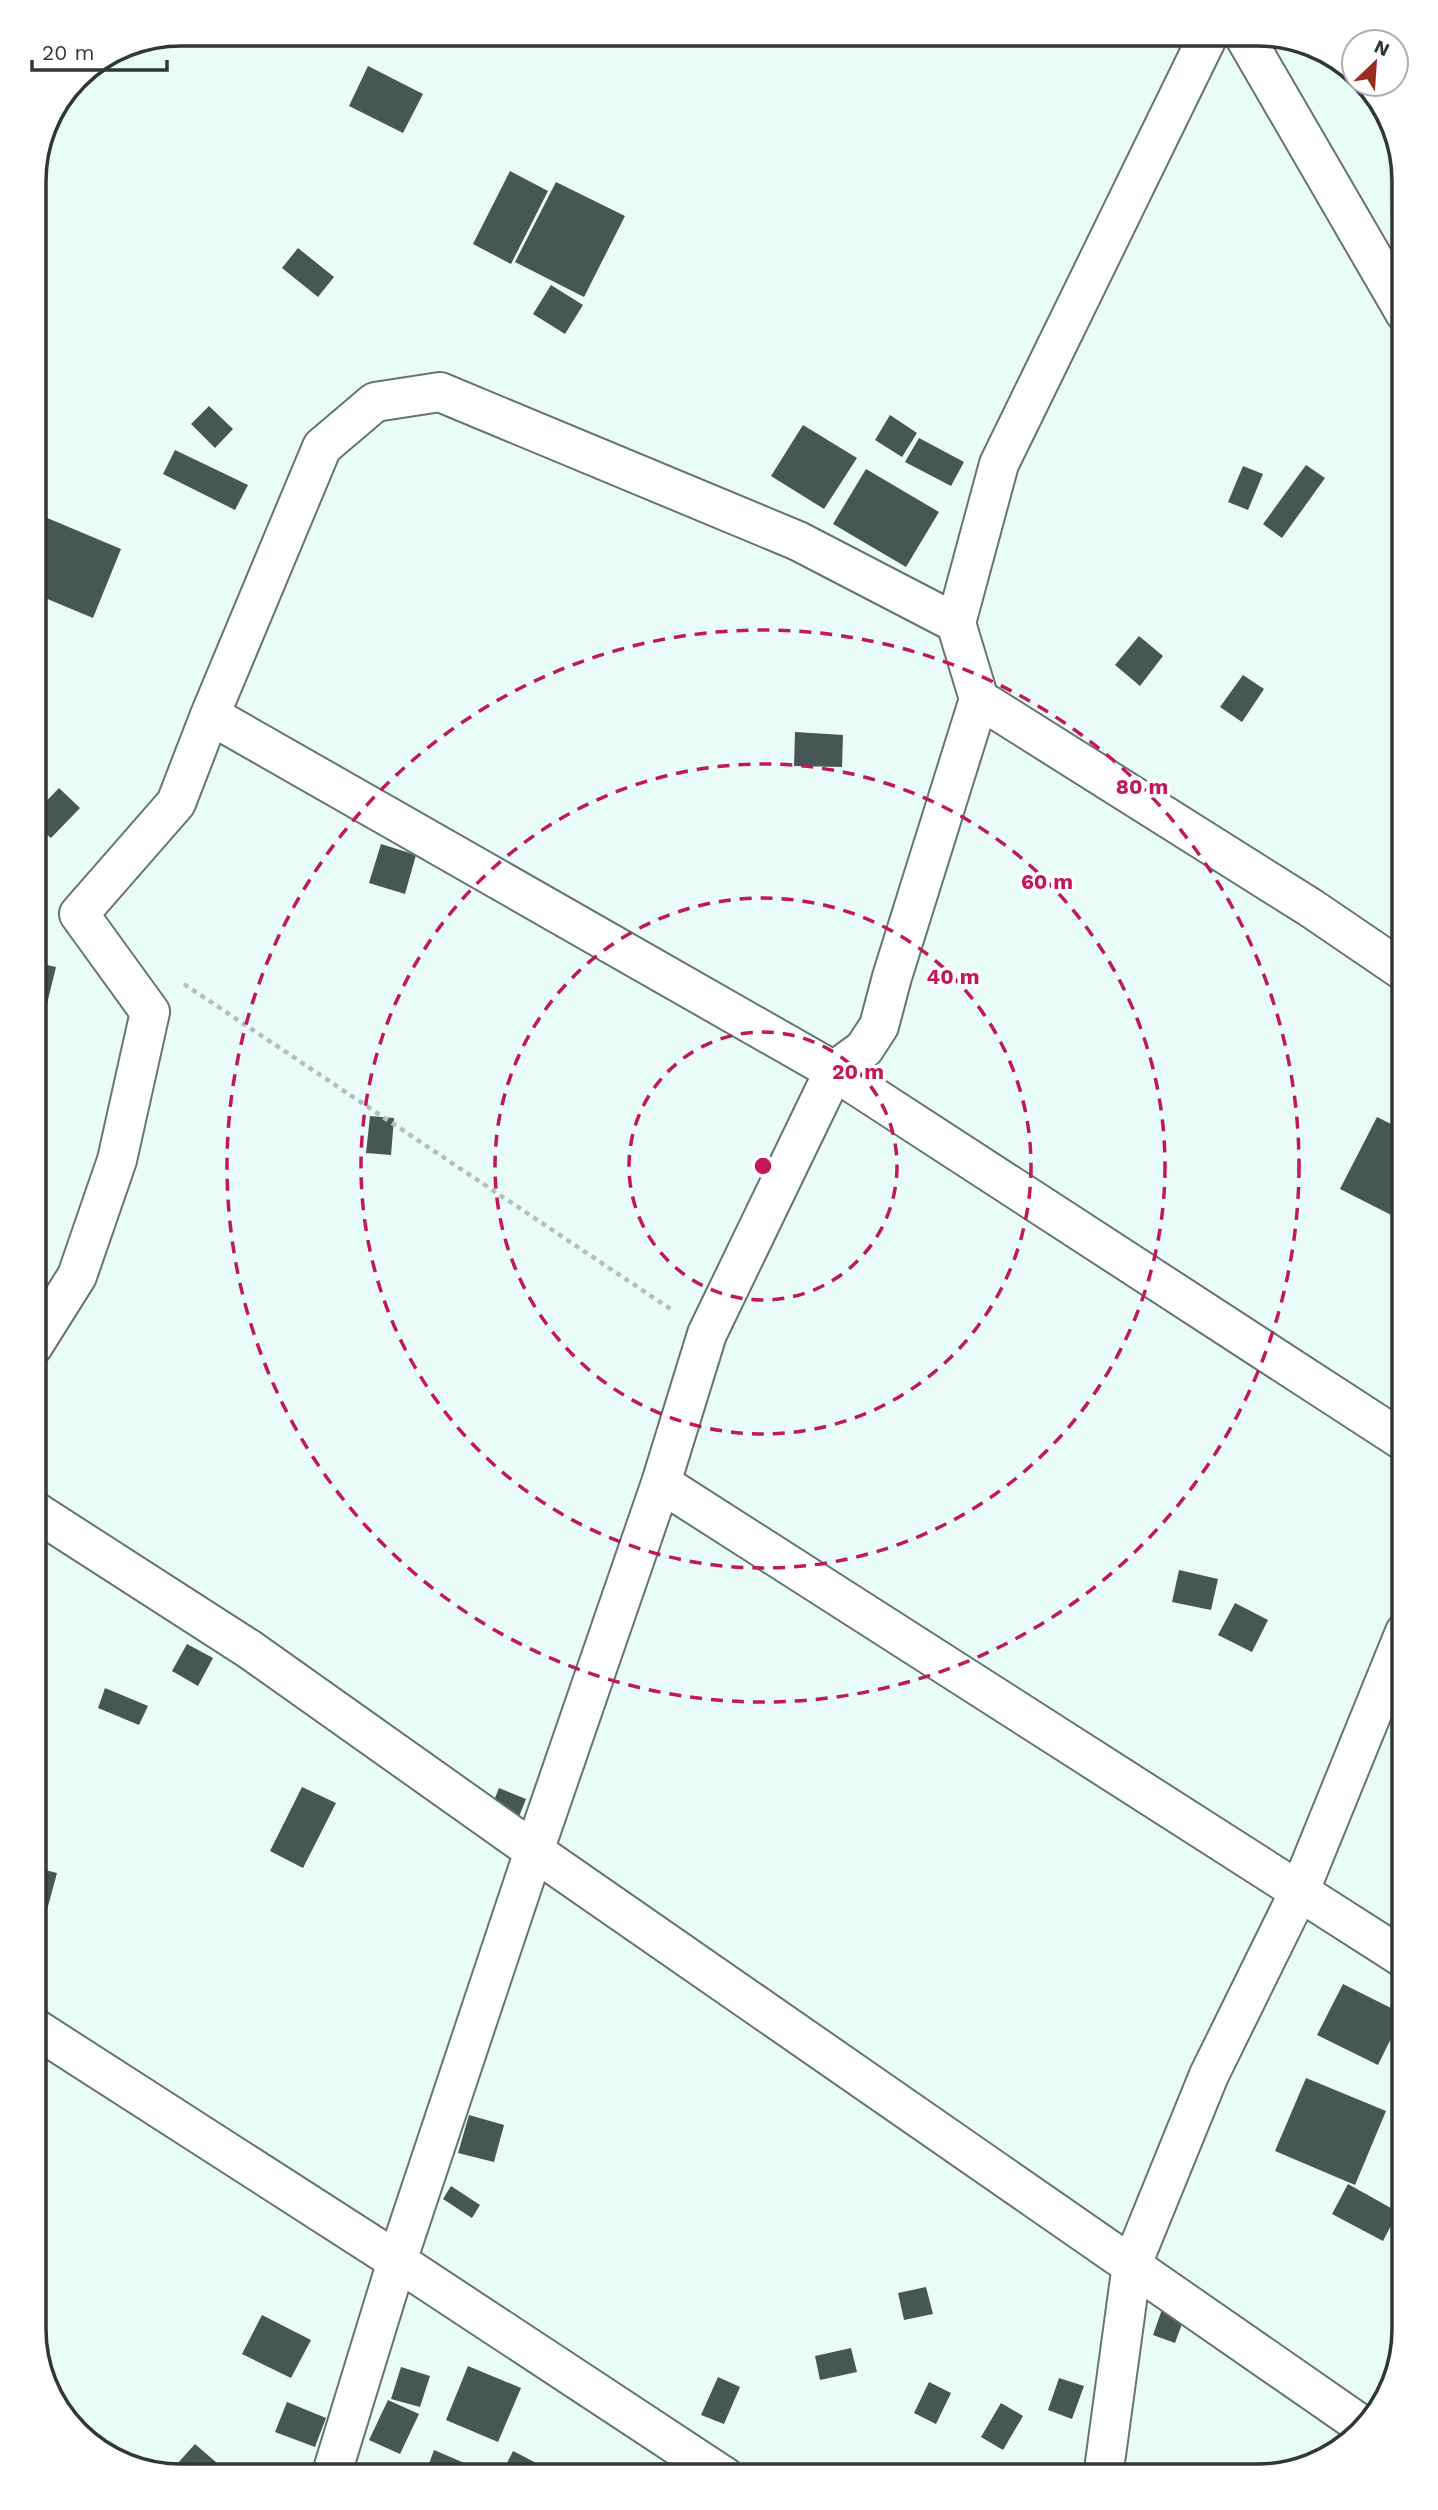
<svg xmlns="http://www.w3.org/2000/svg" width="1438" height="2510" viewBox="0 0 1438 2510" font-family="'Work Sans',sans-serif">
<defs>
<pattern id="cemetery-stones" width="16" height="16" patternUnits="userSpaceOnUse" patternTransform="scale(1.75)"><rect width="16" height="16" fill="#b7f7eb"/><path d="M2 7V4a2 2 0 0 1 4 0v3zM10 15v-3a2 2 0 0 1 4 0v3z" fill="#9ed4ca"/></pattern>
</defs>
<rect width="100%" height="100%" fill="#e9fcf8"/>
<!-- cemetery -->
<path fill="url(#cemetery-stones)" d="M1387 113 1405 180V232L1390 213Z"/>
<!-- building -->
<path fill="#475754" d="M368 66 423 94 403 133 349 106Z
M510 171 548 191 511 264 473 244Z
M556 182 625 216 584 297 515 262Z
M298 248 334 277 318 297 282 268Z
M551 285 583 305 565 334 533 314Z
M209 406 233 429 215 448 191 424Z
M890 415 917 433 902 457 875 440Z
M803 425 857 458 824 509 771 476Z
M919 438 964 462 951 486 905 462Z
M175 450 248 485 235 510 163 474Z
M1306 465 1325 478 1282 538 1263 524Z
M1243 466 1263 474 1248 510 1228 502Z
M866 469 939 512 906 567 833 524Z
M33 512 121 549 93 618 33 593Z
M1139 636 1163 656 1140 686 1115 665Z
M1243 675 1264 689 1242 722 1220 707Z
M795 732 843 735 842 767 794 766Z
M59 788 80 808 51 838 33 823V815Z
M381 844 416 855 405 894 369 883Z
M33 962 56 967 36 1049H33Z
M370 1116 394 1118 391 1155 366 1153Z
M1377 1117 1405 1131V1222L1340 1189Z
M1179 1570 1218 1579 1211 1610 1172 1602Z
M1235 1603 1268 1620 1252 1652 1218 1635Z
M187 1644 213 1658 198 1686 172 1671Z
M105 1688 148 1706 139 1725 98 1708Z
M302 1787 336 1803 303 1868 270 1851Z
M499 1788 526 1799 512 1834 485 1823Z
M33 1867 57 1873 34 1958H33Z
M1343 1984 1403 2014 1378 2065 1317 2035Z
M1306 2078 1386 2111 1355 2185 1275 2151Z
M469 2115 504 2125 494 2162 458 2153Z
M1348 2184 1398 2212 1383 2241 1332 2214Z
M451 2186 480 2205 472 2218 443 2199Z
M926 2287 933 2314 904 2320 898 2293Z
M1166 2298 1189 2305 1175 2343 1153 2335Z
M262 2315 311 2340 291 2378 242 2354Z
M851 2348 857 2372 820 2380 815 2356Z
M468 2366 521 2388 498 2442 446 2420Z
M401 2367 430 2376 420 2407 391 2399Z
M718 2377 740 2387 724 2424 701 2415Z
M1059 2378 1084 2386 1072 2419 1048 2410Z
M929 2382 951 2393 936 2424 914 2413Z
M388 2400 419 2414 400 2454 369 2440Z
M287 2402 326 2418 315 2447 275 2432Z
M1001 2403 1023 2416 1003 2450 981 2437Z
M195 2444 232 2476 167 2475Z
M434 2450 469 2465 464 2477H437L426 2472Z
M513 2451 546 2468 541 2477H500Z"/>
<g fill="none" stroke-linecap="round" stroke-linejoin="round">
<defs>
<path id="minor" d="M1243 34 1405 313
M979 699 1311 908 1405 972
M210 715 834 1071 1405 1442
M33 1346 77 1276 117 1160 150 1012 79 914 176 803 210 715 322 447 375 402 440 392 798 541 956 623
M661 1483 1405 1959
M33 1510 249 1649 534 1851 1363 2426
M33 2027 397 2261 725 2477
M331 2476 397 2261 534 1851 661 1483 707 1334 834 1071 864 1049 879 1026 892 977 979 699 956 623 999 464 1209 34
M1103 2477 1132 2264 1209 2075 1300 1890 1405 1632"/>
</defs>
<!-- minor casing -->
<use href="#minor" stroke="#647572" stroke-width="42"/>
<!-- path -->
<path stroke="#b1c0bd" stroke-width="4.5" stroke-dasharray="5 5" stroke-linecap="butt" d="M33 893 43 897
M184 984 672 1310"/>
<!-- minor -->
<use href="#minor" stroke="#fff" stroke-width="38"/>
</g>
<!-- distance rings -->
<g fill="none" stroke="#c2185b" stroke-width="3.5" stroke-dasharray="12 9">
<circle cx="763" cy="1166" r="134"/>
<circle cx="763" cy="1166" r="268"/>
<circle cx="763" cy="1166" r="402"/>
<circle cx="763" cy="1166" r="536"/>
</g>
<!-- crop -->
<path d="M0 0H1438V2510H0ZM181 46H1257A135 135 0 0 1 1392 181V2329A135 135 0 0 1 1257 2464H181A135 135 0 0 1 46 2329V181A135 135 0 0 1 181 46Z" fill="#fff" fill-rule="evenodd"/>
<path fill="none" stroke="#303736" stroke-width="3.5" d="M181 46H1257A135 135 0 0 1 1392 181V2329A135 135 0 0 1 1257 2464H181A135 135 0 0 1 46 2329V181A135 135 0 0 1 181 46Z"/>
<circle cx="763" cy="1166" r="10" fill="#c2185b" stroke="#fff" stroke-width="3.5"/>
<g font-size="21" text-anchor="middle" font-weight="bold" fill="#c2185b" stroke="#fff" stroke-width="7" stroke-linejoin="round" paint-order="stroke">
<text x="1142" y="794">80 m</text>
<text x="1047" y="889">60 m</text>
<text x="953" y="984">40 m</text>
<text x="858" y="1079">20 m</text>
</g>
<!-- north arrow -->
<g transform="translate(1375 63) rotate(25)"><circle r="33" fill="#ffffff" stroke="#acafaf" stroke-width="2"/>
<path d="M0-5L12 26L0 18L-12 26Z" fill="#972e1c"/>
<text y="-10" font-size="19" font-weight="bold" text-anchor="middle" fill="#303736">N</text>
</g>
<!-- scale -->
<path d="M32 60v10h135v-10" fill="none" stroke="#303736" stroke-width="3.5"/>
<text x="42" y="60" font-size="21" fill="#303736" stroke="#ffffff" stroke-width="5" paint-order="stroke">20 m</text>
</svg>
